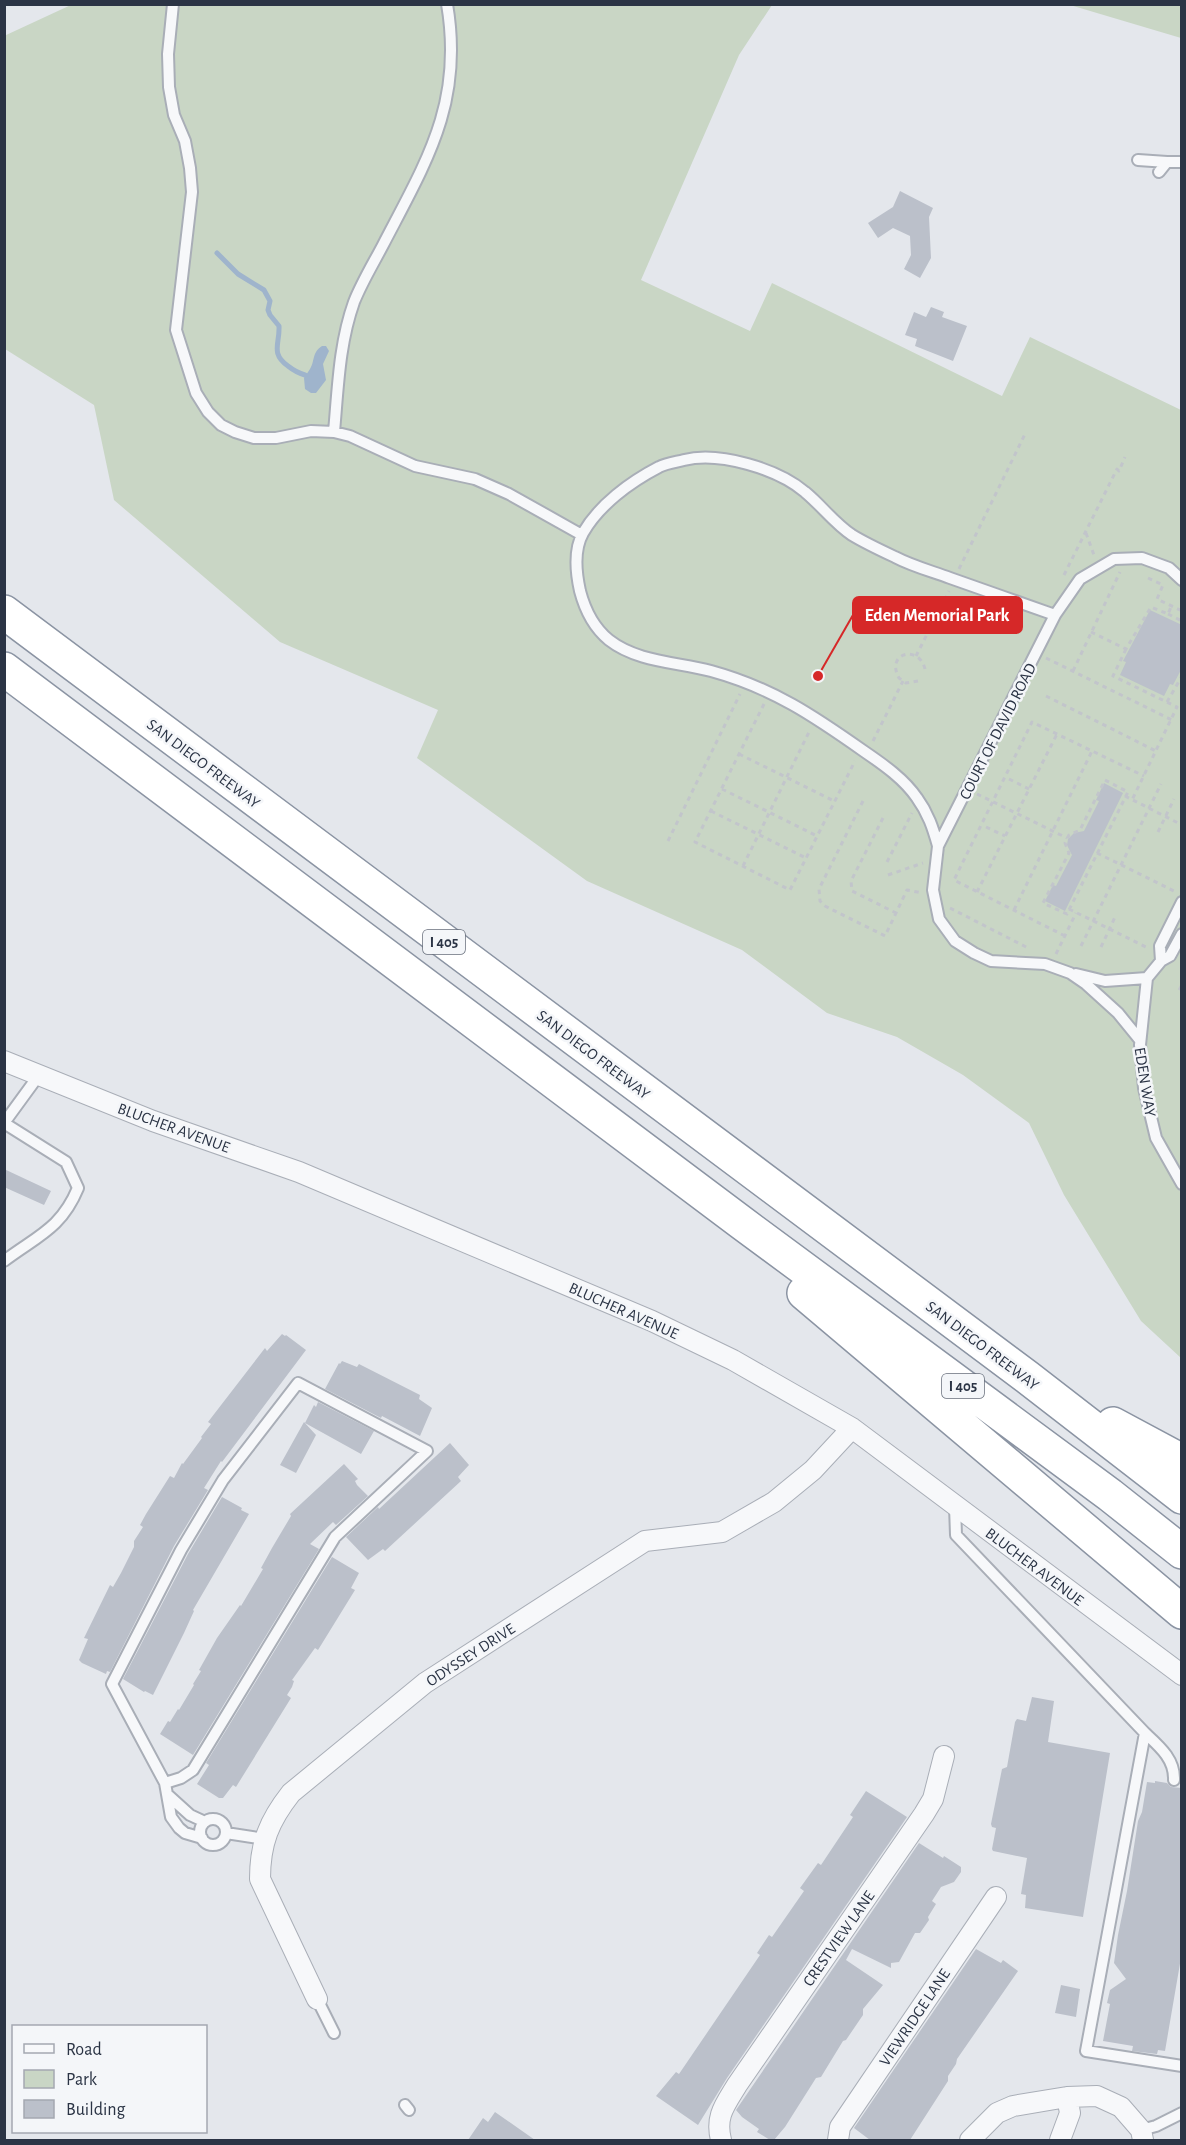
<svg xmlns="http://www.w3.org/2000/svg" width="1186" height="2145" viewBox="0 0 1186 2145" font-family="'Alegreya Sans',sans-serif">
<rect width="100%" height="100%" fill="#e4e7ec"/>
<!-- green -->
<path fill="#c9d6c5" d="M73 4 772 5 739 55 641 280 750 331 772 283 1002 396 1030 337 1181 410V1358L1141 1321 1064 1195 1029 1123 963 1075 897 1037 827 1013 742 950 587 881 417 758 438 710 280 642 114 500 94 405 5 349 4 36Z
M1070 5H1181V38Z"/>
<!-- water -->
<path fill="#9fb4cc" d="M322 346H326L329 351 323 364 326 380 316 393H311L305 389 304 378C306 375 308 372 310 369 315 361 312 352 322 346Z"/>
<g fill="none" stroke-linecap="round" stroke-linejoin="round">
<!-- stream -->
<path stroke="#9fb4cc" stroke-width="5" d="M217 253 238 274 264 290 270 301 268 310 270 315 279 326C280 344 270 353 288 366 293 370 298 373 305 375"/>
</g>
<!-- building -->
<path fill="#bbc0ca" d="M900 191 933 208 929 217 931 258 920 278 904 269 911 255 910 236 893 228 878 238 868 223 893 207Z
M931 307 944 312 942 317 967 326 953 361 915 346 917 339 905 335 914 312 926 317Z
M1150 610 1182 625V668L1173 685 1170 684 1164 696 1120 675 1126 662 1123 661Z
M1104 783 1123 793 1065 911 1045 901 1053 885 1056 886 1072 855 1067 845 1068 839 1074 833 1084 831 1099 801 1096 800Z
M4 1169 51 1191 44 1205 4 1187Z
M282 1334 285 1336 286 1335 306 1350 222 1462 221 1461 204 1488 208 1490 174 1546 110 1672 107 1671 106 1674 82 1663 79 1660 88 1639 84 1638 110 1585 113 1587 121 1573 134 1547V1541L143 1527 140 1525 146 1514 170 1476 174 1478 182 1463 183 1464 202 1438 201 1437 211 1424 208 1422 265 1348 267 1351Z
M342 1361 357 1367 359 1364 420 1395 419 1399 432 1408 420 1436 382 1416 381 1418 325 1389 339 1363 340 1364Z
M318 1402 374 1431 361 1454 305 1423 314 1405 316 1407Z
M304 1422 316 1435 296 1473 280 1465Z
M450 1443 469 1465 458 1477 461 1481 385 1551 383 1549 368 1560 346 1537 378 1507 379 1509Z
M344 1464 358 1479 355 1481 357 1485 368 1496 336 1525 333 1522 310 1544 319 1549 193 1755 160 1734 168 1721 170 1722 178 1709 179 1710 194 1685 193 1684 201 1671 199 1670 217 1638 240 1605 241 1606 263 1569 261 1568 272 1548 291 1516 290 1514Z
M222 1497 242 1508 241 1510 249 1514 193 1610 194 1611 184 1633 153 1695 145 1691 144 1692 123 1679 188 1554Z
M332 1557 359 1573 351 1588 355 1590 318 1650 315 1648 292 1680 294 1681 292 1687 287 1695 291 1698 236 1787 233 1785 223 1798H219L197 1784 209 1765 206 1763Z
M1032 1697 1054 1701 1048 1742 1110 1753 1083 1917 1025 1908 1026 1895 1021 1894 1027 1858 993 1851 992 1849 996 1828 992 1827 991 1824 1002 1769 1007 1767 1015 1722 1017 1719 1026 1721Z
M1155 1781 1167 1783 1171 1787 1182 1788V1952L1165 2051 1158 2050 1157 2054 1132 2051 1133 2046 1103 2041 1110 2004 1107 2003 1110 1990 1126 1979 1114 1963 1118 1935 1127 1891 1138 1821 1142 1812 1147 1782 1155 1783Z
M866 1791 907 1817 727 2078 698 2125 656 2096 676 2072 679 2074 760 1955 757 1953 769 1935 772 1937 804 1891 800 1888 818 1863 821 1865 853 1817 850 1815Z
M919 1843 943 1858 944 1856 961 1867V1872L954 1882 941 1887 932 1901 936 1904 928 1917 929 1920 920 1933H915L899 1962 891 1963V1968L852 1949 846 1960 883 1985 863 2009V2015L846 2040 843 2041 821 2077 816 2078 785 2127 774 2140H770L757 2132 759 2129 742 2117 736 2110Z
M976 1949 1001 1963 1003 1960 1018 1971 957 2059 956 2064 948 2076V2081L910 2140H870L854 2128Z
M1061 1985 1080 1989 1076 2017 1055 2013Z
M495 2112 535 2140H468L483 2118 488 2122Z"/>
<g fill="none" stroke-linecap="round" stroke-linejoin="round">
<defs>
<path id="lane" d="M173 4 168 54 169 87 174 115 185 141 190 168 192 192 176 330 196 393 208 412 221 425 235 432 254 438H276L311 431 334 432 350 436 415 466 475 479 509 494 582 535
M1138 160 1167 162
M1159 172 1167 162H1182
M334 432C338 388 339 344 354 302 362 282 373 264 383 245 426 162 464 103 447 4
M938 846C933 828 928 813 917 798 904 779 884 765 865 752 814 716 773 688 711 671 677 662 637 662 609 640 593 627 585 610 580 591 576 573 574 549 583 533 599 505 630 482 659 467 666 463 676 462 684 460 719 451 778 469 805 492 821 505 835 524 852 535 865 543 880 550 895 557 912 566 931 571 950 578 985 590 1020 603 1055 615
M1182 934 1170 956 1161 961 1147 978 1140 1045 1144 1088 1156 1138 1182 1184
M1161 961 1160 946 1182 902
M1076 974 1105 981 1147 978
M1140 1040 1118 1013 1086 984 1070 973 1045 964 991 961 974 953 955 941 939 919 933 890 938 846 1055 615 1080 579 1114 559 1142 558 1169 568 1182 580
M4 1261C37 1236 61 1229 78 1188L66 1162 4 1123 39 1075
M955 1506 956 1535 1145 1733 1086 2051 1182 2066
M1145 1733C1159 1746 1175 1759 1174 1780
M165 1783 181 1778 193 1770 335 1537 427 1451 298 1383 223 1480 181 1550 112 1684 165 1783 171 1817 179 1828 185 1833 202 1838
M169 1796 190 1815 205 1822
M200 1832a13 13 0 1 1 26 0a13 13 0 1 1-26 0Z
M226 1833 265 1839
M317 1999 334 2033
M405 2105 409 2110
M1141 2130 1156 2126 1182 2113"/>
<path id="street" d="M4 1061 153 1121 299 1172 652 1321 733 1360 852 1428 1182 1675
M317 1999 260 1879C260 1843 269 1821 291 1793L425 1683 645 1541 722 1532 774 1502 813 1470 852 1428
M721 2140C715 2116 725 2105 737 2085L924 1814 933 1799 944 1756
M838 2140 840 2127 996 1897
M970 2140 997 2113 1013 2106 1067 2097 1097 2096 1121 2107 1141 2130 1143 2140
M1060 2140 1070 2113 1067 2097"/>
<path id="highway" d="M4 612 1027 1377 1182 1497
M4 669 742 1223 1110 1495 1182 1552
M804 1293 1182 1612
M1113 1424 1182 1461"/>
</defs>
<!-- lane casing -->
<use href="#lane" stroke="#a9aeb7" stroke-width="14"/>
<!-- street casing -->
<use href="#street" stroke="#a9aeb7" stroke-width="22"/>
<!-- highway casing -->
<use href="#highway" stroke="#8b94a3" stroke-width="36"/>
<!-- path -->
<path stroke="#c2c5cb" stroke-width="3" stroke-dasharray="4.5 4.5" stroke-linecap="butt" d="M1086 533 1094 555
M959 569 1025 434
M1064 575 1117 469 1119 471 1125 457
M1148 578 1163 585 1157 599 1180 610 1182 608
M1168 614 1182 621
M1091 632 1126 649 1151 607 1168 614 1171 607
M1126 649 1113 676 1177 707 1132 800
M916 656 949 591
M1046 658 1172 720
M1073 671 1120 572
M918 681 906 683 899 678C885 653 919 644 925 669
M1046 696 1156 751
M1167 702 1182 676
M764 704 695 842 790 890 855 761
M873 741 903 681
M739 754 834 801
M1009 779 1029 789
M1105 780 1128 792 1067 914 1043 903 1069 853 1065 843 1069 835 1080 830Z
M722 789 817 836
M977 794 1067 838
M1125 796 1182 825
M863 801 819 889 820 901 825 906 885 936 907 890 922 893
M711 811 806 858
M883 818 851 881 852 891 896 913
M986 827 1005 836
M1158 832 1174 799
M668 841 740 694
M1097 853 1176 892
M887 862 912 813
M743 866 810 730
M888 875 923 863
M977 892 1057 734
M950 908 1030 949
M1069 909 1148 948
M1014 910 1092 751
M1065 936 954 880 1032 722 1144 776
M1081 946 1161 784
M1101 947 1116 915
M1056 954 1076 913
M1179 990 1182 985"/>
<!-- lane -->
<use href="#lane" stroke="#f7f8fa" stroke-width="10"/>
<!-- street -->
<use href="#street" stroke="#f7f8fa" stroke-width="20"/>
<!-- highway -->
<use href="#highway" stroke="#fff" stroke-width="33"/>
</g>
<g text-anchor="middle" stroke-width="5" stroke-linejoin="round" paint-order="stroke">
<!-- shield labels -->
<g fill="#f4f6f9" stroke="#676e7b" stroke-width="1.5">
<rect x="423" y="930" width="42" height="24" rx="4.5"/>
<rect x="942" y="1374" width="42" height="24" rx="4.5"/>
</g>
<g font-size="15" font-weight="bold" fill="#2b3445">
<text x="444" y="947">I 405</text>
<text x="963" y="1391">I 405</text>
</g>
<!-- street labels -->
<g font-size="16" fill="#2b3445" stroke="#f4f6f9">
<text transform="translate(997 731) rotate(-63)" y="6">COURT OF DAVID ROAD</text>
<text transform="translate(204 763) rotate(37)" y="6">SAN DIEGO FREEWAY</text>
<text transform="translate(594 1054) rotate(37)" y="6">SAN DIEGO FREEWAY</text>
<text transform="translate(1146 1082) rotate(81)" y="6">EDEN WAY</text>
<text transform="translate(174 1127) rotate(20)" y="6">BLUCHER AVENUE</text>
<text transform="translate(624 1310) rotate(24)" y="6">BLUCHER AVENUE</text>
<text transform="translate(983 1345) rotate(37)" y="6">SAN DIEGO FREEWAY</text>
<text transform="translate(1035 1566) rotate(37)" y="6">BLUCHER AVENUE</text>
<text transform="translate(470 1654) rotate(-33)" y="6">ODYSSEY DRIVE</text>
<text transform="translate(838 1938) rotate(-55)" y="6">CRESTVIEW LANE</text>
<text transform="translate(914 2017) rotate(-56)" y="6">VIEWRIDGE LANE</text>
</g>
</g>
<!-- callouts -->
<path fill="none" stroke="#d62828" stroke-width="2" d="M818 676L853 615"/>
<circle fill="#d62828" stroke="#f4f6f9" stroke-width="2" cx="818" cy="676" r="6"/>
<rect fill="#d62828" stroke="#d62828" stroke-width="2" x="853" y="597" width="169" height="36" rx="6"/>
<g font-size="18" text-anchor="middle" font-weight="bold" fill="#fff">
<text x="937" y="621">Eden Memorial Park</text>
</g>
<!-- border -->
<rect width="1186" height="2145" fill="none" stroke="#2b3445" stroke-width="12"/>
<!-- legend -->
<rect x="12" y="2025" width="195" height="108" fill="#f4f6f9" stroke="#a4a8b1" stroke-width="1.5"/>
<rect x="24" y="2044" width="30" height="9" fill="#f7f8fa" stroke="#a4a8b1" stroke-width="1.5"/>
<text x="66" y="2055" font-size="18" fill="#2b3445">Road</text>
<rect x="24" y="2070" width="30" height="18" fill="#c9d6c5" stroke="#a4a8b1" stroke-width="1.5"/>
<text x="66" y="2085" font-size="18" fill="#2b3445">Park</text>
<rect x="24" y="2100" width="30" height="18" fill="#bbc0ca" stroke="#a4a8b1" stroke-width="1.5"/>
<text x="66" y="2115" font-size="18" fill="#2b3445">Building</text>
</svg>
